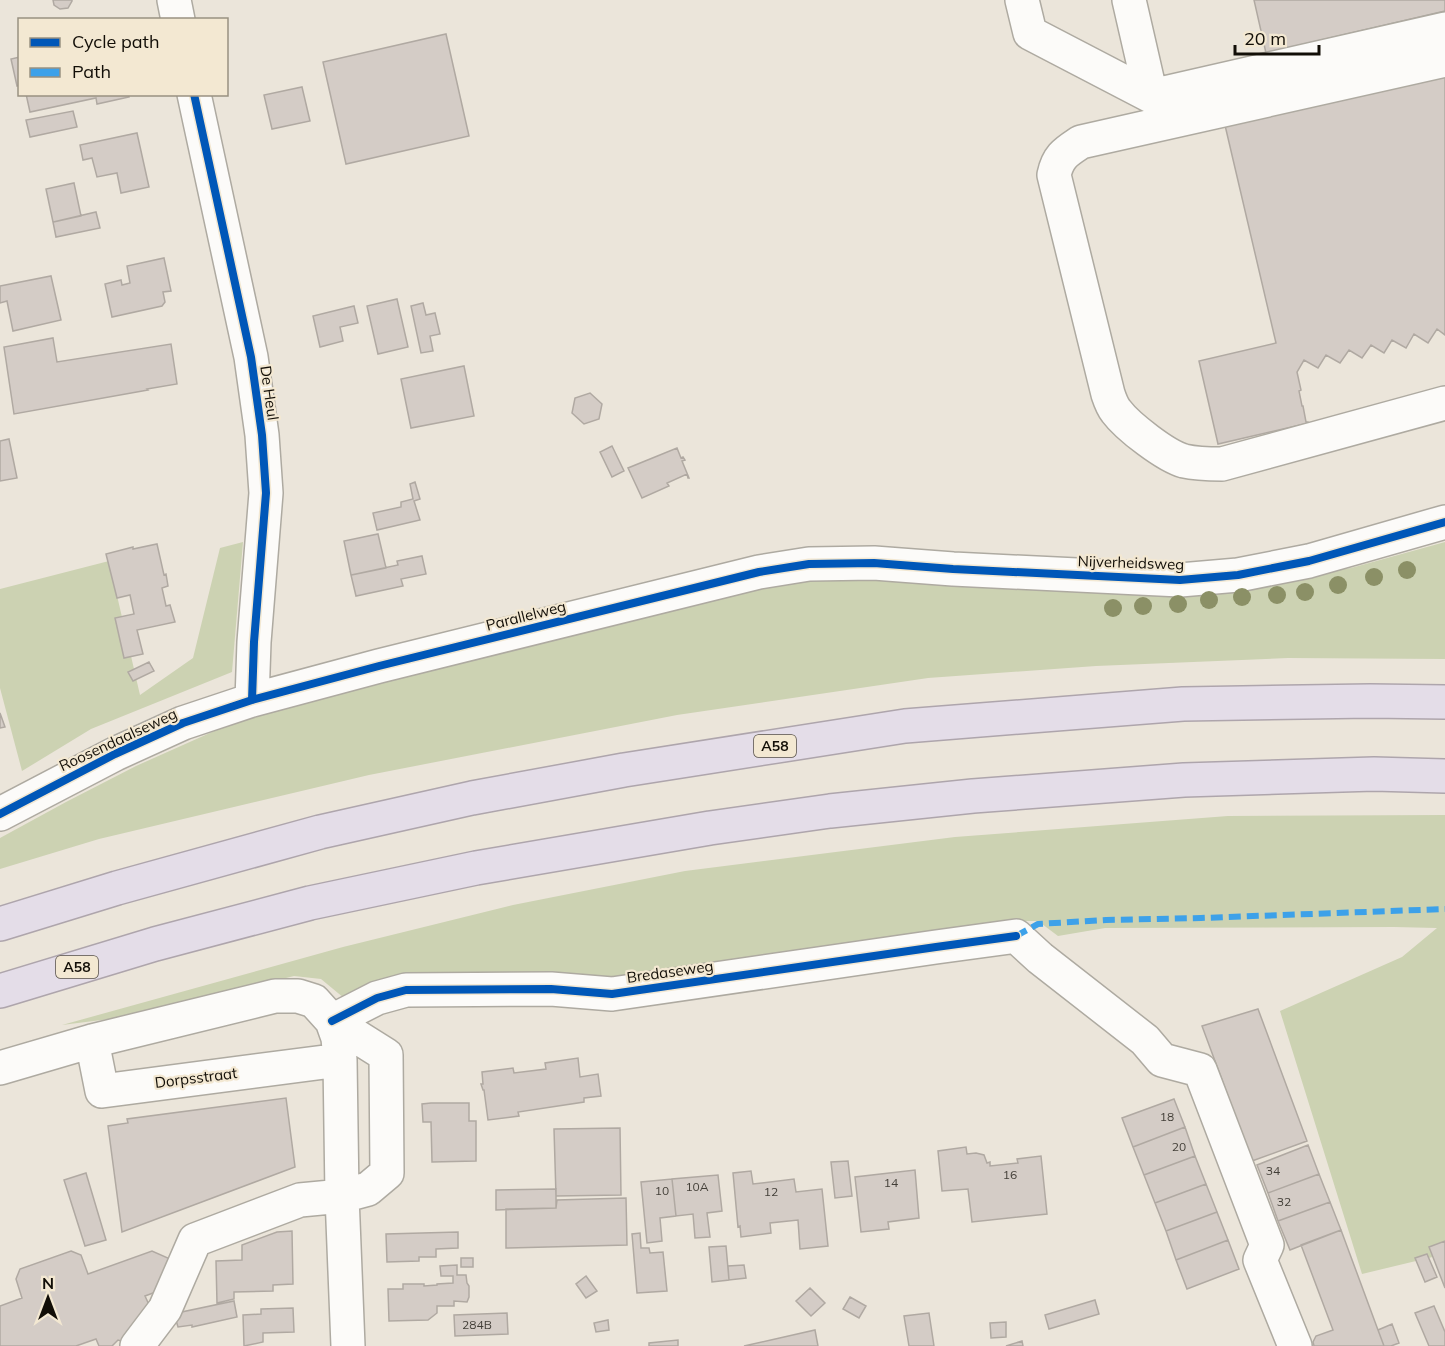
<svg xmlns="http://www.w3.org/2000/svg" width="1445" height="1346" viewBox="0 0 1445 1346" font-family="Mulish,sans-serif">
<rect width="100%" height="100%" fill="#ebe5da"/>
<!-- green -->
<path fill="#ccd2b2" d="M243 542 232 672 91 729 22 771 0 688V589L109 561 140 695 193 658 220 548Z
M1445 542V659L1288 658 1096 666 928 678 677 715 369 775 99 839 0 869V838L66 802 136 766 248 716 674 603 799 580 874 578 947 583 1003 589 1130 592 1240 584 1351 568Z
M1445 815V1254L1362 1274 1280 1011 1402 957 1437 928 1394 927 1105 928 1058 936 1038 921H1017L613 982 344 998 321 979 294 976 167 1008 149 1014 62 1025 343 947 513 905 685 871 955 837 1228 816Z"/>
<!-- building -->
<path fill="#d4ccc6" stroke="#b0a9a2" stroke-width="1.5" d="M53 0H72V1L68 8 60 9 54 5Z
M1254 0H1445V11L1266 53Z
M446 34 469 136 346 164 323 62Z
M20 57V85L17 86 11 59Z
M1445 69V335L1437 329 1428 343 1414 334 1406 348 1392 340 1384 353 1371 345 1362 358 1349 350 1340 363 1326 355 1318 368 1304 360 1297 372 1301 390 1299 391 1302 406H1303L1306 422H1308L1309 423 1218 444 1199 361 1276 343 1224 121Z
M302 87 310 121 272 129 264 95Z
M26 94H128L129 97 97 104 96 98 30 112Z
M73 111 77 127 30 137 26 120Z
M137 133 149 187 121 193 117 173 97 177 92 158 83 160 80 145Z
M74 183 81 216 53 222 46 189Z
M96 212 100 228 56 237 53 222Z
M164 258 171 291 163 292 165 302 162 306 112 317 105 284 121 280 122 285 130 283 127 266Z
M51 276 61 320 13 331 7 301 0 303V286Z
M397 299 408 347 378 354 367 306Z
M423 303 426 315 435 313 440 334 430 336 433 351 421 353 411 306Z
M354 306 358 323 340 327 343 341 320 347 313 316Z
M53 338 57 362 171 344 177 384 147 389 148 390 14 414 4 347Z
M464 366 474 416 411 428 401 379Z
M590 393 602 404 599 419 584 424 572 413 575 398Z
M9 439 17 478 0 481V441Z
M612 446 624 471 612 477 600 452Z
M677 448 681 458 683 457 685 460 682 461 689 478H688L687 474 667 483 669 486 642 498 628 468Z
M415 482 420 499 414 501 420 520 377 530 373 513 401 507V502L413 499 410 484Z
M378 534 386 568 351 575 344 541Z
M157 544 164 575 166 574 168 586 162 588 166 606 170 605 175 622 137 630 143 654 124 658 115 618 134 614 130 595 117 598 106 554 133 547V549Z
M422 556 426 574 401 579 403 586 356 596 351 575 398 565 397 561Z
M149 662 154 671 133 681 128 672Z
M0 713 5 727 0 728Z
M1258 1009 1307 1141 1252 1161 1202 1026Z
M578 1058 580 1077 598 1074 601 1096 584 1098V1102L518 1112 519 1116 488 1120 484 1090H483L481 1084H483L482 1072 513 1068 514 1073 546 1069 545 1063Z
M286 1098 295 1167 122 1232 108 1126 128 1123 127 1119Z
M1174 1099 1185 1127 1133 1147 1122 1118Z
M431 1103H469V1121H476V1161L432 1162 431 1122H423L422 1104Z
M1185 1127 1195 1156 1144 1175 1133 1147Z
M620 1128 621 1195 556 1196 554 1129Z
M1308 1145 1319 1174 1268 1193 1257 1165Z
M966 1147 967 1154 976 1153 984 1155 987 1163 990 1162V1166L1018 1163 1017 1159 1041 1156 1047 1214 972 1222 968 1189 942 1191 938 1151Z
M1195 1156 1206 1184 1155 1203 1144 1175Z
M848 1161 852 1196 835 1198 831 1162Z
M915 1170 919 1218 888 1222 889 1229 861 1232 855 1177Z
M751 1171 753 1184 794 1179 796 1192 822 1189 828 1246 800 1249 798 1220 770 1223 771 1233 741 1237 740 1226 738 1227 733 1173Z
M86 1173 106 1240 85 1246 64 1180Z
M1319 1174 1330 1202 1278 1221 1268 1193Z
M718 1175 722 1211 707 1213 710 1237 695 1238 693 1214 676 1216 672 1179Z
M672 1179 676 1216 660 1218 662 1241 647 1243 641 1182Z
M1206 1184 1217 1212 1166 1231 1155 1203Z
M556 1189V1208L496 1210V1190Z
M626 1198 627 1245 506 1248V1209L556 1208 557 1200Z
M1330 1202 1341 1230 1290 1250 1278 1221Z
M1217 1212 1228 1240 1176 1260 1166 1231Z
M1341 1230 1378 1330 1384 1346H1314L1313 1342 1316 1336 1333 1330 1301 1245Z
M292 1231 293 1284 273 1285V1291L234 1292V1299L217 1303 216 1261 242 1260V1245L277 1232Z
M458 1232V1248L436 1249V1257H419V1261L387 1262 386 1234Z
M640 1233 641 1248H649L650 1253 663 1252 667 1291 637 1293 632 1234Z
M1228 1240 1239 1269 1187 1289 1176 1260Z
M1445 1241V1288L1429 1247Z
M726 1246 729 1280 712 1282 709 1247Z
M71 1251 81 1255 88 1274 152 1251 177 1262 164 1289 145 1296 150 1307 121 1341 118 1340 112 1346H99L96 1339 76 1346H0V1306L22 1298 16 1279 20 1269Z
M1427 1254 1437 1277 1425 1282 1415 1258Z
M461 1258H473V1267H461Z
M457 1265V1275H466L467 1283 469 1286V1297L467 1302 454 1301V1306H437V1313L428 1320 389 1321 388 1289H403V1284H424V1286L437 1285V1284L453 1283V1276H441L440 1266Z
M744 1265 746 1278 729 1280 728 1266Z
M586 1276 597 1291 586 1298 576 1284Z
M810 1288 825 1303 811 1316 796 1301Z
M850 1297 866 1306 859 1318 843 1309Z
M1095 1300 1099 1314 1049 1329 1045 1315Z
M234 1301 237 1317 192 1327V1325L178 1327 175 1317 177 1313Z
M1434 1306 1445 1332V1346H1429L1415 1313Z
M293 1308 294 1332 263 1333V1342L244 1346 243 1315 261 1314V1309Z
M507 1313 508 1334 455 1336 454 1315Z
M929 1313 934 1346H909L904 1316Z
M608 1320 609 1330 596 1332 594 1323Z
M1006 1322V1337L991 1338 990 1323Z
M1392 1324 1399 1343 1391 1346H1384L1378 1330Z
M815 1330 818 1346H744Z
M678 1340V1346H649V1343Z
M1022 1341 1023 1346H1006Z"/>
<g fill="none" stroke-linecap="round" stroke-linejoin="round">
<defs>
<path id="minor" d="M174 0 178 20
M1022 0 1030 33 1151 96
M1129 0 1151 96 1445 29
M1445 60 1081 142C1066 152 1058 156 1054 175L1108 394C1110 400 1112 406 1116 411 1128 427 1166 456 1184 461 1197 464 1209 464 1222 464L1445 403
M194 94 251 357 262 435 266 493 254 642 252 700
M0 814 115 754 183 723 252 700 379 666 759 572 809 564 874 563 953 569 1180 580 1238 575 1309 561 1445 522
M332 1021 377 998 406 990 551 989 612 994 936 947 1016 936 1040 958 1145 1040 1162 1060 1200 1070 1267 1245 1260 1260 1295 1346
M332 1021 338 1038 340 1060 342 1196 348 1346
M92 1041 102 1091 340 1060
M0 1068 92 1041 275 996H298L314 1001 332 1021 386 1055 387 1173 368 1189 342 1196 300 1200 195 1240 165 1309 137 1346"/>
<path id="highway" d="M0 924 117 888 320 832 472 798 624 770 905 726 1183 704 1370 701 1445 702
M0 991 155 944 310 903 476 868 710 828 830 811 973 796 1184 780 1374 774 1445 776"/>
</defs>
<!-- minor casing -->
<use href="#minor" stroke="#aeaaa1" stroke-width="36"/>
<!-- highway casing -->
<use href="#highway" stroke="#aea5ac" stroke-width="36"/>
<!-- minor -->
<use href="#minor" stroke="#fcfbf9" stroke-width="33"/>
<!-- highway -->
<use href="#highway" stroke="#e4dde8" stroke-width="33"/>
<!-- quiet -->
<path stroke="#3da1e9" stroke-width="6" stroke-dasharray="12 6" stroke-linecap="butt" d="M1016 936 1038 924 1106 920 1201 918 1445 909"/>
<defs>
<path id="cycleway" d="M194 94 251 357 262 435 266 493 254 642 252 700
M0 814 115 754 183 723 252 700 379 666 759 572 809 564 874 563 953 569 1180 580 1238 575 1309 561 1445 522
M332 1021 377 998 406 990 551 989 612 994 936 947 1016 936"/>
</defs>
<!-- cycleway casing -->
<use href="#cycleway" stroke="#f3e8d2" stroke-width="11"/>
<!-- cycleway -->
<use href="#cycleway" stroke="#0057b8" stroke-width="8"/>
</g>
<!-- trees -->
<g fill="#8b9066">
<circle cx="1407" cy="570" r="9"/>
<circle cx="1374" cy="577" r="9"/>
<circle cx="1338" cy="585" r="9"/>
<circle cx="1305" cy="592" r="9"/>
<circle cx="1277" cy="595" r="9"/>
<circle cx="1242" cy="597" r="9"/>
<circle cx="1209" cy="600" r="9"/>
<circle cx="1178" cy="604" r="9"/>
<circle cx="1143" cy="606" r="9"/>
<circle cx="1113" cy="608" r="9"/>
</g>
<g text-anchor="middle" stroke-width="4.5" stroke-linejoin="round" paint-order="stroke">
<!-- number labels -->
<g font-size="12" fill="#423e37">
<text x="1167" y="1121">18</text>
<text x="1179" y="1151">20</text>
<text x="1273" y="1175">34</text>
<text x="1010" y="1179">16</text>
<text x="891" y="1187">14</text>
<text x="697" y="1191">10A</text>
<text x="662" y="1195">10</text>
<text x="771" y="1196">12</text>
<text x="1284" y="1206">32</text>
<text x="477" y="1329">284B</text>
</g>
<!-- shield labels -->
<g fill="#f3e8d2" stroke="#564f44" stroke-width="1.5">
<rect x="754" y="735" width="42" height="22" rx="4.5"/>
<rect x="56" y="956" width="42" height="22" rx="4.5"/>
</g>
<g font-size="14" font-weight="bold" fill="#120e07">
<text x="775" y="751">A58</text>
<text x="77" y="972">A58</text>
</g>
<!-- street labels -->
<g font-size="15" fill="#120e07" stroke="#f3e8d2">
<text transform="translate(269 393) rotate(82)" y="5">De Heul</text>
<text transform="translate(1131 563) rotate(2)" y="5">Nijverheidsweg</text>
<text transform="translate(526 616) rotate(-14)" y="5">Parallelweg</text>
<text transform="translate(118 740) rotate(-25)" y="5">Roosendaalseweg</text>
<text transform="translate(670 972) rotate(-8)" y="5">Bredaseweg</text>
<text transform="translate(196 1078) rotate(-7)" y="5">Dorpsstraat</text>
</g>
</g>
<!-- legend -->
<rect x="18" y="18" width="210" height="78" fill="#f3e8d2" stroke="#999181" stroke-width="1.5"/>
<rect x="30" y="38" width="30" height="9" fill="#0057b8" stroke="#999181" stroke-width="1.5"/>
<text x="72" y="48" font-size="18" fill="#120e07">Cycle path</text>
<rect x="30" y="68" width="30" height="9" fill="#3da1e9" stroke="#999181" stroke-width="1.5"/>
<text x="72" y="78" font-size="18" fill="#120e07">Path</text>
<!-- north arrow -->
<g transform="translate(48 1298)" stroke="#f3e8d2" stroke-width="4.5" paint-order="stroke">
<path d="M0-4.5L10 22L0 15L-10 22Z" fill="#120e07"/>
<text y="-9" font-size="16" font-weight="bold" text-anchor="middle" fill="#120e07">N</text>
</g>
<!-- scale -->
<path d="M1235 45v9h84v-9" fill="none" stroke="#120e07" stroke-width="3"/>
<text x="1244" y="45" font-size="18" fill="#120e07" stroke="#f3e8d2" stroke-width="4.5" paint-order="stroke">20 m</text>
</svg>
